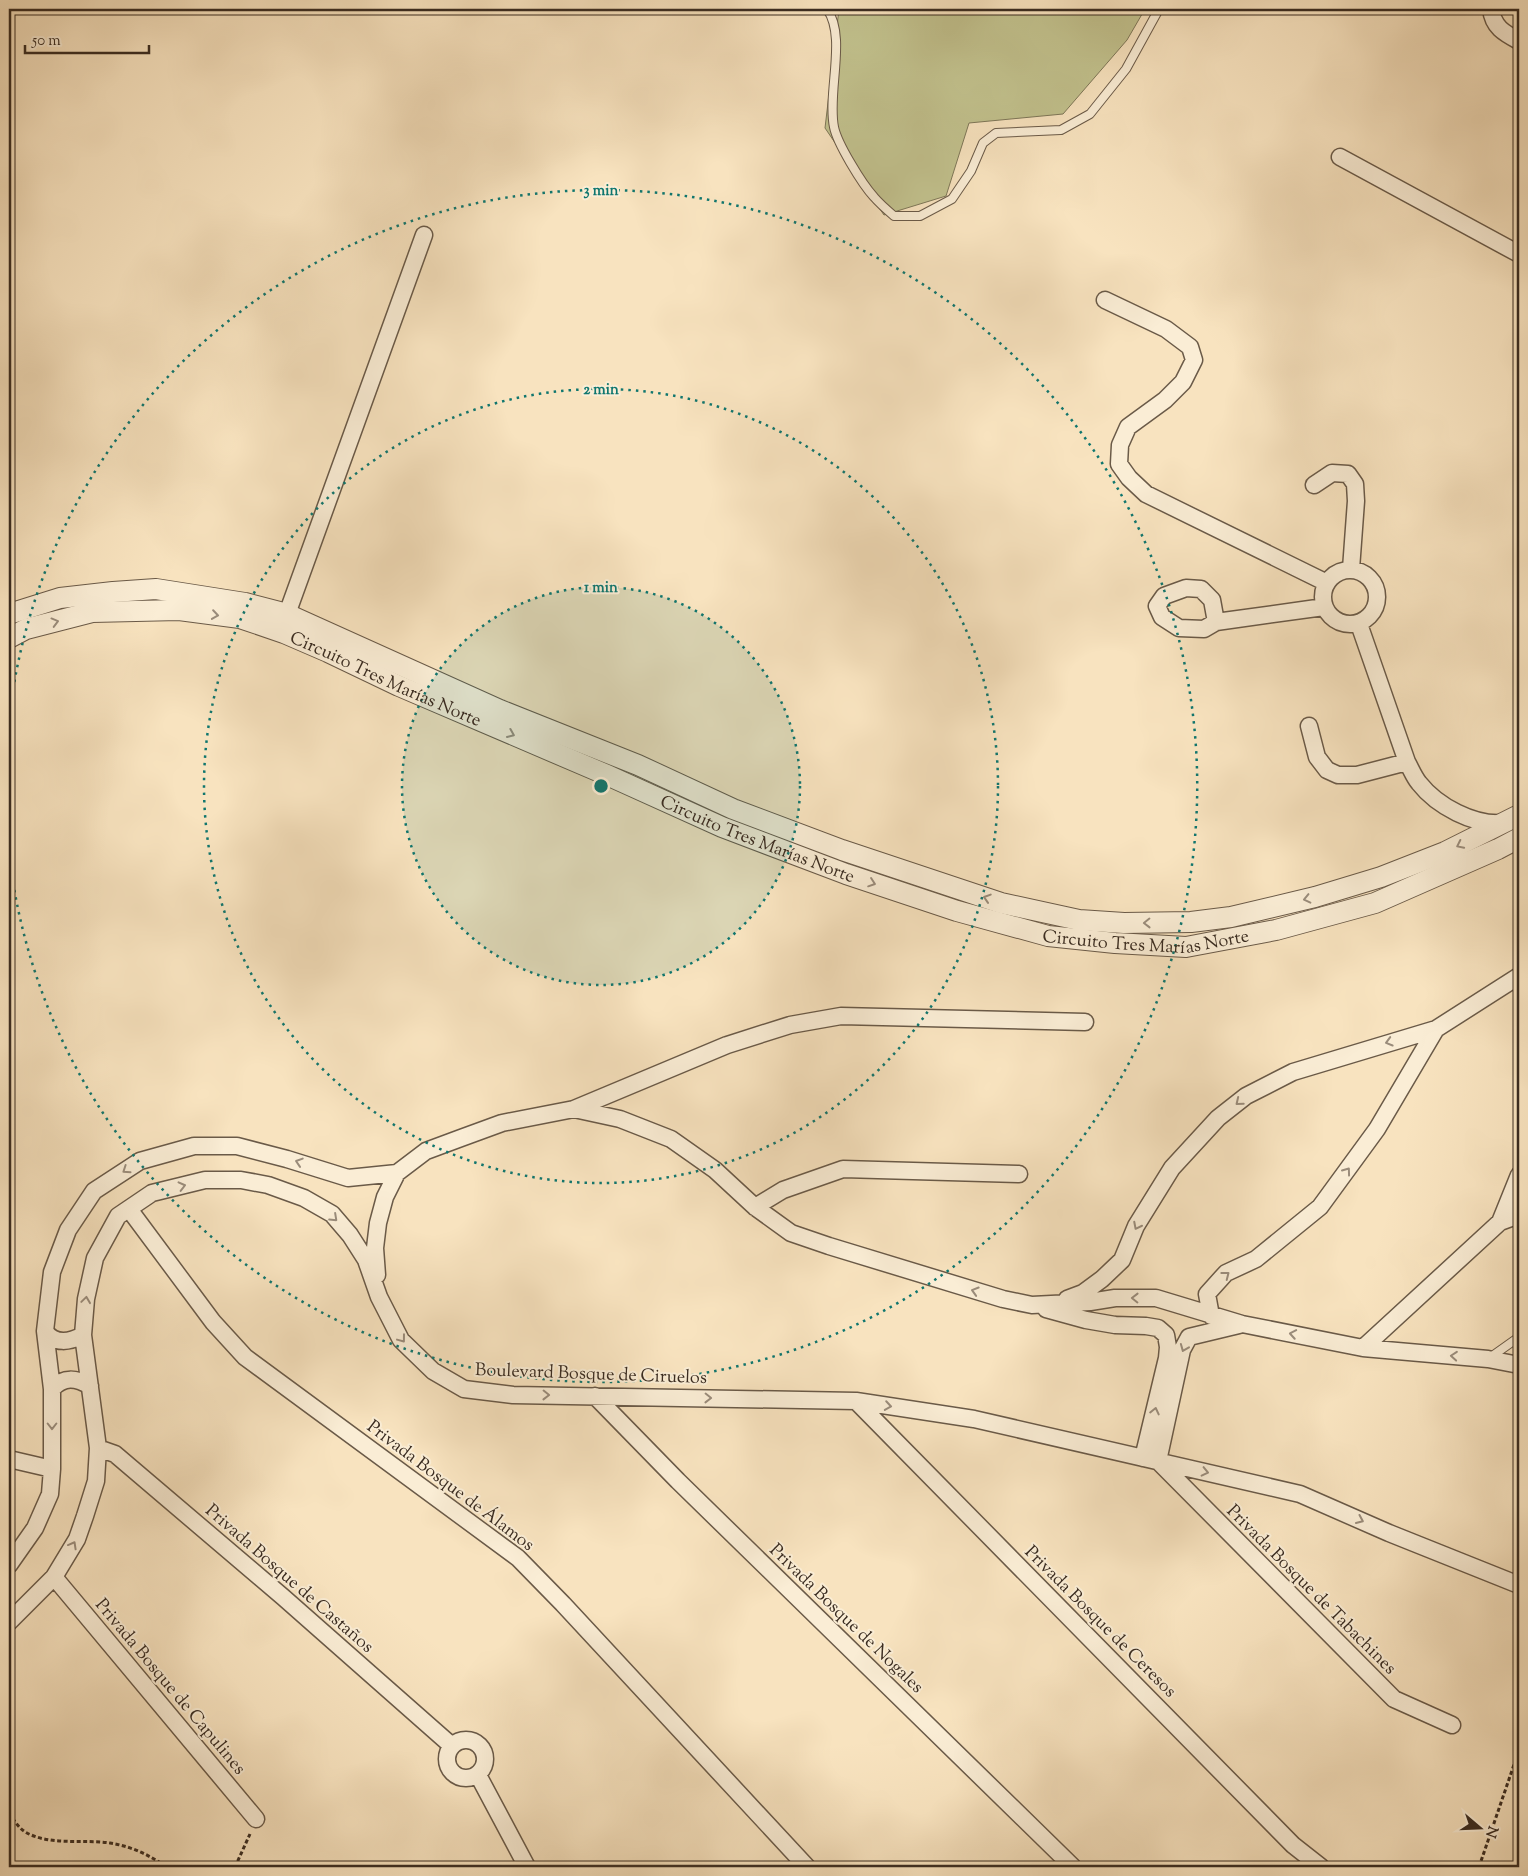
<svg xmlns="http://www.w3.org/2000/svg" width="1528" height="1876" viewBox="0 0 1528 1876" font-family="'Sorts Mill Goudy',serif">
<rect width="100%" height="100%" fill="#f8e3bf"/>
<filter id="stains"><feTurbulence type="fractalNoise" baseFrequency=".004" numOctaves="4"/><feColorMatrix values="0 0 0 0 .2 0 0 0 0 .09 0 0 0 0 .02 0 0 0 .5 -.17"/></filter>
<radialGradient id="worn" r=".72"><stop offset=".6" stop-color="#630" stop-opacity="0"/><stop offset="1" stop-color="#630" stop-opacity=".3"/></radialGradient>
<!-- green -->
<path fill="#c2c28e" stroke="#7e7758" d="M839 9H1145L1127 40 1063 114 969 123 946 196 884 215 825 128Z"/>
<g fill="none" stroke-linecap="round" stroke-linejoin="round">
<defs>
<path id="service" d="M827 9C847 37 827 92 834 127 837 143 862 184 874 197 880 204 887 210 894 216H920L952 199 971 171 983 143 996 133 1061 130 1090 114 1126 69 1159 9
M1488 1359 1519 1337"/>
<path id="minor" d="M1491 9C1493 27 1504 33 1519 41
M1340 157 1519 254
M1105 300 1166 329 1190 347 1194 360 1183 382 1165 400 1128 427 1120 445 1119 464 1129 478 1146 494 1327 583
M1314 485 1332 473 1348 474 1355 484 1356 501 1351 569
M1323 597a27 27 0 1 1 54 0a27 27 0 1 1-54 0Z
M287 614 424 235
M1216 622 1212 600 1201 589 1186 588 1164 596 1157 606 1162 617 1179 628 1204 629 1216 622 1324 607
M1359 624 1407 762C1411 769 1414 777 1419 783 1437 806 1474 826 1504 823
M1309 726 1317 757 1327 770 1338 775H1357L1407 762
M574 1109 727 1045 790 1025 841 1016 1085 1022
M755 1207 783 1190 843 1169 1019 1174
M129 1209 213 1322 245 1357 518 1558 563 1604 807 1867
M1500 1222 1519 1175
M377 1275 375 1248 378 1223 385 1197 397 1173 426 1151 461 1138 502 1123 574 1109 620 1119 671 1139 715 1170 755 1207 791 1233 829 1246 1003 1299 1032 1305 1090 1302 1115 1298H1156L1242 1324 1363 1348 1488 1359 1519 1365
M1067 1299 1083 1293 1102 1279 1122 1260 1136 1226 1172 1168 1218 1118 1246 1096 1293 1072 1436 1029 1519 976
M1046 1309 1086 1320 1115 1325 1146 1326 1158 1328 1166 1335 1168 1347 1167 1358 1143 1458
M1211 1316 1207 1294 1226 1273 1256 1259 1320 1207 1377 1129 1436 1029
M45 1331C54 1345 70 1342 83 1335
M1363 1348 1500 1222 1519 1215
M52 1389C64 1376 76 1378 90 1386
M595 1396 678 1481 1073 1867
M856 1401 1293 1845 1321 1867
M98 1448 115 1454 283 1597 452 1746
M9 1459 52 1469
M1158 1461 1394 1699 1452 1725
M1158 1461 1182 1350 1189 1337 1239 1325
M9 1565 35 1528 50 1494 52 1469V1389L45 1331 52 1272 68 1230 94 1191 140 1161 194 1146H237L287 1159 348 1178 397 1173
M54 1577 256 1819
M9 1622 54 1577 77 1539 85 1516 96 1481 98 1448 83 1335 86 1299 95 1258 118 1216 152 1193 205 1180H241L268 1185 304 1198 332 1214 350 1235 366 1260 379 1297 401 1340 433 1371 464 1389 513 1395 856 1401 974 1419 1300 1494 1389 1533 1519 1585
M447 1759a19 19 0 1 1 38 0a19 19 0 1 1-38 0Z
M478 1775 527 1867"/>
<g id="tertiary">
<path d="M9 614 60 598 113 592 156 589 245 603 287 614 500 710 638 765 733 809 842 850 1001 903 1079 920 1124 923 1191 922 1231 917 1315 897 1381 877 1445 852 1519 815"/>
<path id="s1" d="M9 638 26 629 92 612 179 610 240 618 284 633 328 652 399 686 607 775 722 827 846 874 957 911 1048 936 1115 943 1186 947 1276 930 1375 903 1498 849 1519 838"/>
</g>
</defs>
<!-- service casing -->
<use href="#service" stroke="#6a5a48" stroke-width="10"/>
<!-- minor casing -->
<use href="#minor" stroke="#6a5a48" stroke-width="19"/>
<!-- tertiary casing -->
<use href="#tertiary" stroke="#6a5a48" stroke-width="22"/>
<!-- path -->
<path stroke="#3a2c21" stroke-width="3" stroke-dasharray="4 2.5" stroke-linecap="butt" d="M9 1813C14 1820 19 1829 27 1833 52 1846 84 1839 110 1843 130 1846 150 1855 166 1867
M235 1867 250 1834
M1479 1867 1519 1750"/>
<!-- service -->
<use href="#service" stroke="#faedd5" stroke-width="8"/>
<!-- minor -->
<use href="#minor" stroke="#faedd5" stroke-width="16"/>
<!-- tertiary -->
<use href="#tertiary" stroke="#faedd5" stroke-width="20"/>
</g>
<!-- one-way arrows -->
<defs><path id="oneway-chevron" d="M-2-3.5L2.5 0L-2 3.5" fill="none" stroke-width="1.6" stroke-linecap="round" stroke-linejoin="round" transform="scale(1.25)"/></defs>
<g stroke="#9a8c7b">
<use href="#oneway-chevron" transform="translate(215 615) rotate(8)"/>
<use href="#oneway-chevron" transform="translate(55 622) rotate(-15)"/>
<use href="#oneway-chevron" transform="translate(511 734) rotate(23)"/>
<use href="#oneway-chevron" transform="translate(1460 845) rotate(154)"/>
<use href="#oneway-chevron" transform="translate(872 883) rotate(19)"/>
<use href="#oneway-chevron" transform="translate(987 898) rotate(-162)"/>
<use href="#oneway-chevron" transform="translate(1307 899) rotate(167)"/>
<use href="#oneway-chevron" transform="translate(1147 923) rotate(179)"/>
<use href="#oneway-chevron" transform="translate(1389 1042) rotate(164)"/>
<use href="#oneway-chevron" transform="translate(1239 1102) rotate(141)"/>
<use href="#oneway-chevron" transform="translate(299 1162) rotate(-162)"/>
<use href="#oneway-chevron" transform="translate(126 1170) rotate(146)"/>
<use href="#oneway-chevron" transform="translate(1347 1171) rotate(-54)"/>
<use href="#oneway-chevron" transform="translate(182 1186) rotate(-14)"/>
<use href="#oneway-chevron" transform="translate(334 1218) rotate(43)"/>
<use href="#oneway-chevron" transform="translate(1137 1226) rotate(117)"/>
<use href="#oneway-chevron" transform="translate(1226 1275) rotate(-38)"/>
<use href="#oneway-chevron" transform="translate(975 1291) rotate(-163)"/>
<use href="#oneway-chevron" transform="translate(1135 1298) rotate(-179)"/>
<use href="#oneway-chevron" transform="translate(86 1300) rotate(-82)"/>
<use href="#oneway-chevron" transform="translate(1293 1334) rotate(-170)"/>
<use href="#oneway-chevron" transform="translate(402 1339) rotate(53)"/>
<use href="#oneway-chevron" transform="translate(1184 1348) rotate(112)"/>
<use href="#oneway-chevron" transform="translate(1454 1356) rotate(-175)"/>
<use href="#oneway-chevron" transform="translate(546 1395) rotate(1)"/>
<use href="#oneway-chevron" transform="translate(708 1398) rotate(1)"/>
<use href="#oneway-chevron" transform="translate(888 1406) rotate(9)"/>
<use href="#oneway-chevron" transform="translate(1155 1411) rotate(-77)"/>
<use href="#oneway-chevron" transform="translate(52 1426) rotate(90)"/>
<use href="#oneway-chevron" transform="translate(1205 1472) rotate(13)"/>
<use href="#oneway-chevron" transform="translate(1360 1520) rotate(24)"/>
<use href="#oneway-chevron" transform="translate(73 1545) rotate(-61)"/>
</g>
<!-- distance rings -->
<circle cx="601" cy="786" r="199" fill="#0f766e" fill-opacity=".12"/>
<g fill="none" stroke="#0f766e" stroke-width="2.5" stroke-dasharray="2.5 5">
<circle cx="601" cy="786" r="199"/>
<circle cx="601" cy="786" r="397"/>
<path d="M9 719A596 596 0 1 1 9 853"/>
</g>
<g text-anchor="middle" stroke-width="4" stroke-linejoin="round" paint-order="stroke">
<!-- street labels -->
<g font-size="18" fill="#3a2c21" stroke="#faedd5">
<text dy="6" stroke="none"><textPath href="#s1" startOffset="394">Circuito Tres Marías Norte</textPath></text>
<text dy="6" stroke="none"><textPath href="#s1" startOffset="799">Circuito Tres Marías Norte</textPath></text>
<text dy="6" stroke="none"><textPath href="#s1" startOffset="1204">Circuito Tres Marías Norte</textPath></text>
<text transform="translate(591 1373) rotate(2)" y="6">Boulevard Bosque de Ciruelos</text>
<text transform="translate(451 1485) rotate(37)" y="6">Privada Bosque de Álamos</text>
<text transform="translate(290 1578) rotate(41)" y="6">Privada Bosque de Castaños</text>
<text transform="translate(1312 1589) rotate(45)" y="6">Privada Bosque de Tabachines</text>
<text transform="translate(847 1618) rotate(44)" y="6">Privada Bosque de Nogales</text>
<text transform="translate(1101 1621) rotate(45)" y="6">Privada Bosque de Ceresos</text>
<text transform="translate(171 1686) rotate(50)" y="6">Privada Bosque de Capulines</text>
</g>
</g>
<circle cx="601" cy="786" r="8" fill="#0f766e" stroke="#faedd5" stroke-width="2.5"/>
<g font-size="15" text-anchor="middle" font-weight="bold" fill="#0f766e" stroke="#faedd5" stroke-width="4" stroke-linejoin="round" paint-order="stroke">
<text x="601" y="195">3 min</text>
<text x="601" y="394">2 min</text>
<text x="601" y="592">1 min</text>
</g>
<!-- margin -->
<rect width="1528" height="1876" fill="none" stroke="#f8e3bf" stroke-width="30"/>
<rect x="10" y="10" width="1508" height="1856" fill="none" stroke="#3a2c21" stroke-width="2.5"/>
<rect x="15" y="15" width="1498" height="1846" fill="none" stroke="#3a2c21"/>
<!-- north arrow -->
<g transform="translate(1480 1828) rotate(109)" stroke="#faedd5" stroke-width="4" paint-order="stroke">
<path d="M0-4L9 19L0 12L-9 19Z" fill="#3a2c21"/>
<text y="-8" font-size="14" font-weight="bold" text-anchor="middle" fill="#3a2c21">N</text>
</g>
<!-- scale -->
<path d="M25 45v8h124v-8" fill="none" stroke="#3a2c21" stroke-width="2.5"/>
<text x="32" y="45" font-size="15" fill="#3a2c21" stroke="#faedd5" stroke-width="4" paint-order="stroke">50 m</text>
<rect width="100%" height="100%" filter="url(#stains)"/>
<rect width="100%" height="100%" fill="url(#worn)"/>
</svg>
